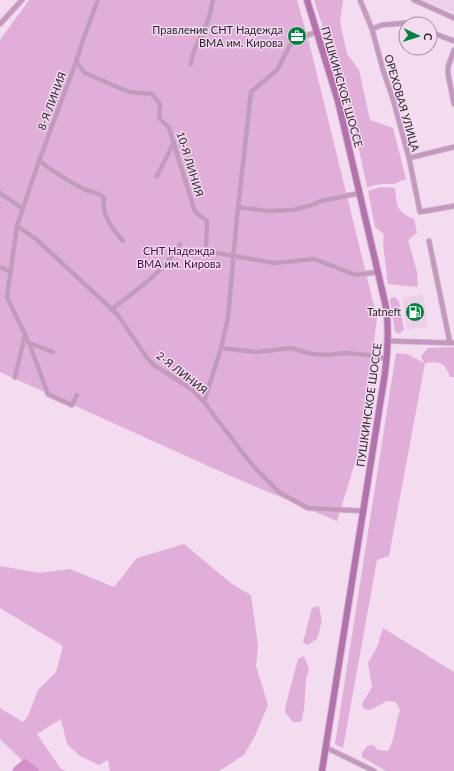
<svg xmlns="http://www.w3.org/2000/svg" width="454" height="771" viewBox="0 0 454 771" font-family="Lato,sans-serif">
<rect width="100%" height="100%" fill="#f3dbf0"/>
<!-- built -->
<path fill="#eecfe9" d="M424 0H454V13Z
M423 294 428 327 407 330 402 298Z"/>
<!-- green -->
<path fill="#e0aed9" d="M29 0H297L310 46 377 318 361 443 337 521 226 474 0 372V40Z
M314 0H343L340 22 347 54 359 70 370 120 393 128 406 179 394 184H381L367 187 353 122Z
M381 187 395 188C397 206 396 212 414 219L417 233 408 240 417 272 418 287 388 284 383 244 384 234 375 227 368 191Z
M395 297 399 302 404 330 398 334 395 331 390 300 391 298Z
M454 347V377H450C445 362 440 361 425 363L389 556 377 560 343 748 335 744 396 353 407 354 424 363 421 356 428 348Z
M184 544 232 584 251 595 258 646 256 666 268 705 255 736 244 755 219 771H110L108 760 99 765 80 756 67 744 61 719 37 734 61 769 66 771H33L0 739V708L23 722 28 716 38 690 56 672 63 646 0 608V566L39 573 70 569 114 587 137 558Z
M319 606 322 621 317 639 307 645 303 642 312 608Z
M383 628 454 672V771H386L362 757V753L367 746 373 745 378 750 388 751C396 738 395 723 400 710L396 702 387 701 370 710 364 709 362 704 372 687 368 663 377 647Z
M304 656 309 669 306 679 304 710 301 722H293L285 712 286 704 298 659Z"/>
<!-- water -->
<path fill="#d390cb" d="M24 759C31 761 33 766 39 769V771H12C15 765 20 763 24 759Z"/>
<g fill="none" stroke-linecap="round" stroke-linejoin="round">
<defs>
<path id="street" d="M98 0 84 37 76 62 39 161 17 226 36 239 117 314 148 359 154 365 190 388 204 402 216 418 253 466 279 492 308 508 363 511
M360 0 372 29 383 70 393 99 409 158 420 212 454 206
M414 0 454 18
M0 24 22 0
M372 29 382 25 405 23 408 24
M430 32 454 41
M454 50 448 67V74L454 104
M76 62 85 73 129 92 152 94 160 104 159 118 169 128 195 212 207 221 206 248 211 252 274 263 314 259 356 275 378 272
M191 64C192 50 201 37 206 25 210 17 211 9 213 0
M409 158 454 147
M39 161C54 172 69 182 86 190 93 192 98 193 104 197 101 215 112 228 123 241
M157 176 174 142
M0 193 23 209
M238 207 267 211 293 210 312 205 321 201 360 193
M17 226 7 297 29 343 48 394 72 405 77 395
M429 241 450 343
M0 267 11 272
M112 309C136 290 164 272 180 244
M389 341 454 343
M29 343 53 352
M221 348 257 352 291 348 312 354 327 355 345 353 368 355 387 359
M15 377 25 335
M204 402 221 348 228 318 237 217 251 92 277 70 290 45 302 37 317 32
M325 747 374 771"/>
<path id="secondary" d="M307 0 338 101 386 307C389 330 388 351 385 373L322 771"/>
</defs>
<!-- street casing -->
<use href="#street" stroke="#cfbacd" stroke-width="6"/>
<!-- secondary casing -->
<use href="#secondary" stroke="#cfbacd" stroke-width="8"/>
<!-- street -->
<use href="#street" stroke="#c698c0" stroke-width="4.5"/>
<!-- secondary -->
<use href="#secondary" stroke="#b571ae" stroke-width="6"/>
</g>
<!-- icons -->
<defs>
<symbol id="office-disc" viewBox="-11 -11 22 22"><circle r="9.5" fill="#00823c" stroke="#f3dbf0"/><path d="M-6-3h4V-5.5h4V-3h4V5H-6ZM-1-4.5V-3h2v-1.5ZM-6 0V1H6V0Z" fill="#fff"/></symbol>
<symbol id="fuel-disc" viewBox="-11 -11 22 22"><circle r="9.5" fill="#00823c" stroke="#f3dbf0"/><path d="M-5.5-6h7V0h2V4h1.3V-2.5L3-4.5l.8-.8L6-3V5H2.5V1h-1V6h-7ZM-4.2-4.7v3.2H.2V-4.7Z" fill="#fff"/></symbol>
</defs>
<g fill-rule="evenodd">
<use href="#office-disc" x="286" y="25" width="22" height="22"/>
<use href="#fuel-disc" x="404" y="301" width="22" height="22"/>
</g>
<g text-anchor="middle" stroke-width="3" stroke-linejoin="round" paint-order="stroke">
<!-- poi labels -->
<g font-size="11" fill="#2d242b" stroke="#f3dbf0" text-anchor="end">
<text x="283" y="34">Правление СНТ Надежда<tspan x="283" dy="13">ВМА им. Кирова</tspan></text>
<text x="401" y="316">Tatneft</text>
</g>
<!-- street labels -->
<g font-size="11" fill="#2d242b" stroke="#f3dbf0">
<text transform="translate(342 87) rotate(74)" y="4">ПУШКИНСКОЕ ШОССЕ</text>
<text transform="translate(52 101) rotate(-69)" y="4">8-Я ЛИНИЯ</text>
<text transform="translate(402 103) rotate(74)" y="4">ОРЕХОВАЯ УЛИЦА</text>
<text transform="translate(190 164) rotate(73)" y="4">10-Я ЛИНИЯ</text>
<text transform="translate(182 373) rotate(38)" y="4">2-Я ЛИНИЯ</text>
<text transform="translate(369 405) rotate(-82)" y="4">ПУШКИНСКОЕ ШОССЕ</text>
</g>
<!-- park labels -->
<g font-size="11" fill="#460942" stroke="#f3dbf0">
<text x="179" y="255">СНТ Надежда<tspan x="179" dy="13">ВМА им. Кирова</tspan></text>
</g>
</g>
<!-- north arrow -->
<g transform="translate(418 36) rotate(94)"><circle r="19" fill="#f3dbf0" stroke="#a492a1"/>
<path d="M0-3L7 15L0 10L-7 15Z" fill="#00823c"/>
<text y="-6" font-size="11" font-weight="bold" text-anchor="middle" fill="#2d242b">С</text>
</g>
</svg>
